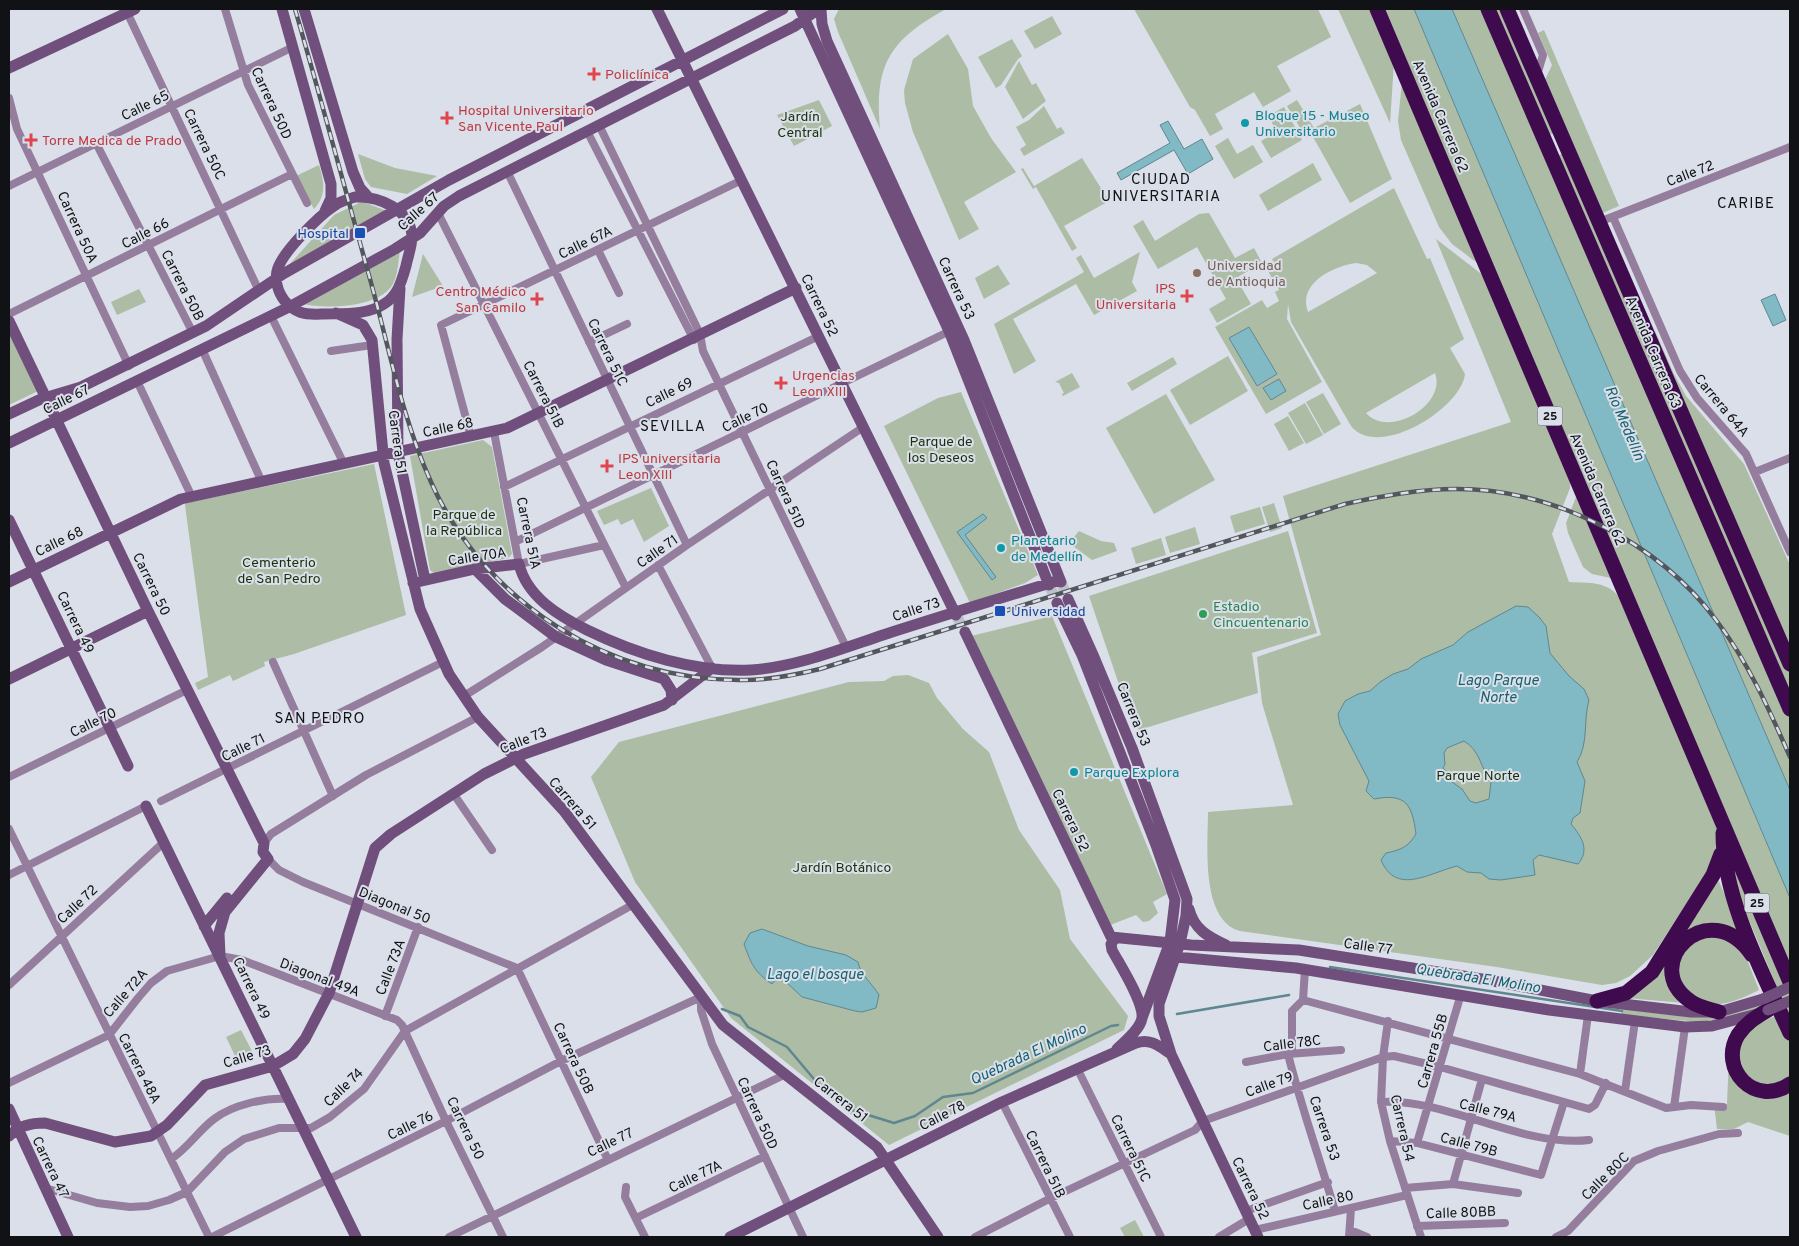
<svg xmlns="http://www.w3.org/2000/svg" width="1799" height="1246" viewBox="0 0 1799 1246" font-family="Overpass,sans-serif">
<rect width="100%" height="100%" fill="#dadfe9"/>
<!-- green -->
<path fill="#acbca5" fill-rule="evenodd" d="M839 9H946C890 40 874 64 880 129L838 32 834 19Z
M1134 9H1318L1331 37 1277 66 1291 91 1263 107 1254 92 1215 114 1223 129 1210 136 1195 110 1190 107Z
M1338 9H1371L1394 62 1390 123Z
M1383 9H1414L1790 898V969Z
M1452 9H1483L1790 718V790Z
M1492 9H1501L1555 132 1547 136Z
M1052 16 1062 34 1035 49 1024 31Z
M1544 30 1619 206 1600 214 1543 84 1552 65 1538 33Z
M948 34 968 69 973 106 991 138 1016 172 964 202 979 229 959 240 913 132 905 103 904 90 913 59Z
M1012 39 1022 56 1018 59 1001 85 996 88 978 57Z
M1019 61 1032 85 1036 83 1046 101 1023 119 1005 87Z
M1402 82 1480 265 1452 244 1439 227 1401 140 1398 121Z
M819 100 832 126 794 146 777 115Z
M1297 100 1314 128 1360 104 1392 179 1350 203 1312 135 1306 138 1287 106Z
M1044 106 1057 129 1061 127 1065 133 1024 156 1020 149 1026 145 1016 127 1029 120Z
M1284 107 1302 140 1271 158 1261 141 1277 132 1268 116Z
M1228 138 1237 154 1253 145 1263 162 1234 179 1215 146Z
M1564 153 1790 673V696L1557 156Z
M358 154 395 168 437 176 407 194 371 187 365 179Z
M1082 158 1109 201 1064 226 1077 248 1072 251 1036 187 1033 189 1021 169 1023 168 1034 186Z
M1313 163 1322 180 1268 211 1259 195Z
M319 165C324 181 327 195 314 209L296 176Z
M1394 188 1427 259 1430 258 1464 339 1450 348 1465 374C1461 409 1378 460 1351 426L1291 322 1288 304 1287 319 1322 382 1266 414 1215 327 1262 300 1267 308 1279 301 1275 292 1279 290 1268 271 1274 263 1272 259ZM1356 263 1367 265 1377 273 1308 312C1297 283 1334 266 1356 263ZM1249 327 1277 374 1257 386 1230 338ZM1435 373C1447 405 1389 439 1366 413Z
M359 203H366L387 211 289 265 334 215Z
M1209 213 1235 258 1254 248 1262 263 1236 278 1251 304 1217 323 1209 309 1226 299 1197 247 1158 269 1133 226 1143 220 1155 241 1199 214Z
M1436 239 1484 276 1570 481V488L1552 534 1569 582C1588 583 1607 581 1619 597L1715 822 1720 840 1715 860 1653 955 1630 976 1616 983 1602 985 1497 967 1240 931C1200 920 1208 844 1208 812L1293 805 1262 703 1257 657 1321 635 1283 496 1511 422Z
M400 250C398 262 398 278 391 287 375 308 325 309 303 304Z
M1140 252 1132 282 1137 291 1094 315 1076 284 1013 319 1036 361 1014 374 994 324 1084 272 1076 258 1081 255 1094 278Z
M423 254 443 286 412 297Z
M998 265 1010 284 984 299 975 278Z
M139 289 146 302 117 315 111 302Z
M1655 331 1674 374 1686 396 1744 464 1790 565V654L1650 333Z
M9 332 38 391 9 405Z
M1228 356 1248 391 1190 425 1170 390Z
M1173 357 1177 364 1132 391 1127 383Z
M1072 373 1080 387 1063 396 1062 394 1064 393 1059 383 1055 382Z
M961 392 1038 575 1025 583 970 603 884 426 938 398Z
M1323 393 1341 424 1324 434 1306 402Z
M1166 394 1215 480 1154 514 1106 428Z
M1305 403 1323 435 1306 444 1288 413Z
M1288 416 1304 443 1289 451 1274 424Z
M483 440 492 447 512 554 508 558 435 574 430 570 410 456Z
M374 464 406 615 294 654 264 662 265 666 233 681 230 675 198 690 195 683 208 677 185 505 186 503Z
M651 488 669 526 644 542 633 519 621 525 618 519 604 525 597 511Z
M1576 497 1611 578 1592 574 1583 567 1568 533 1566 523Z
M1274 503 1282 528 1270 532 1262 507Z
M1260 507 1265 524 1235 533 1230 516Z
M1195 527 1200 544 1170 553 1165 537Z
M1079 531 1101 541 1114 543 1117 551 1092 560 1069 543Z
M1288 531 1317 633 1252 653 1258 693 1139 730 1130 717 1089 596Z
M1161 538 1166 555 1136 564 1131 548Z
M1052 616 1167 894 1153 902 1158 913 1149 921 1143 922 1136 915 1105 927 967 637Z
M908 675 929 683 937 698 963 729 989 752 1019 830 1060 890 1070 939 1128 1016 1124 1030 889 1145 731 1018 635 882 591 777 619 742 849 682 884 681 893 676Z
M1727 852 1790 996V1018L1733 882Z
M1716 875 1744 938 1731 929 1673 949 1685 1003 1626 998Z
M1721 935 1744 952 1759 990C1740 999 1718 1011 1696 1000 1689 996 1682 982 1676 976 1682 939 1687 943 1721 935Z
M1767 1000 1768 1004 1734 1017 1700 1022 1621 1015 1622 1008 1665 1014Z
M1778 1015 1790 1040V1081L1772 1089 1745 1076 1738 1050 1752 1026Z
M241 1030 255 1057 237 1060 226 1037Z
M1729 1056 1745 1087 1790 1086V1136L1748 1122 1734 1129H1717L1714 1104H1727Z
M1135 1220 1144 1237H1125L1120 1228Z"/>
<!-- water -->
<path fill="#81b9c5" stroke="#5f8790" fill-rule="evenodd" d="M1414 9H1452L1790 790V898Z
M1168 121 1184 149 1202 139 1213 159 1188 174 1174 150 1121 180 1117 173 1170 143 1160 125Z
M1775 294 1786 320 1773 326 1761 300Z
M1249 327 1277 374 1257 386 1229 338Z
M1279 379 1286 391 1271 400 1263 388Z
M983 514 987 518 965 535 996 577 992 580 957 532Z
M1516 606 1528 607 1539 617 1546 626 1550 653 1569 676 1584 689 1589 700C1583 721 1589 743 1577 762L1585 781 1580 813 1573 818 1571 824C1582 837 1590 850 1578 864L1539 855 1533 860 1535 875 1501 880 1489 879 1481 873 1467 872 1457 866C1429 873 1396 896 1381 860L1386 853C1401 850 1408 847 1416 834 1412 804 1406 793 1374 799L1366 791 1369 781 1340 725 1338 714 1345 701 1358 694 1370 691 1380 682 1393 674 1408 669 1421 659 1453 645 1468 632ZM1464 741C1480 750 1481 769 1491 782L1489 799 1476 803 1470 801 1462 789 1448 779 1449 774 1443 768 1445 764 1444 753 1447 748Z
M762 929 808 946 846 955 858 962C861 976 872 983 879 995L876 1008 862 1012 855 1011 802 997 785 981 775 980 772 984C754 972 751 963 744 944L750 933Z"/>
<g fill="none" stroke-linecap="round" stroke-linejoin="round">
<!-- stream -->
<path stroke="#5f8790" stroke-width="2.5" d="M1330 967 1622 1011
M722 1009 740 1016 748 1027 787 1047 819 1085 849 1109 894 1123 915 1116 943 1097 973 1093 1111 1026 1118 1025
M1177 1014 1289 995"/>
<!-- secondary-tunnel -->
<path stroke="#bcc0c9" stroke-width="11" stroke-dasharray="11 5.5" stroke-linecap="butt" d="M1061 582 1068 599
M1049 585 1057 603
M956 615 965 632"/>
<!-- street -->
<path stroke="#957d9d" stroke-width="8" d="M225 9 248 85 307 203
M1523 9 1543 55 1537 75
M126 10 259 291
M9 98 17 129 129 366
M599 125 700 334 703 351 846 647
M587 131 694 340
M96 143 193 333
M507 171 687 545
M9 186 293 47
M438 213 626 588
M1613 217 1680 371 1697 398 1746 454 1790 552
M1599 222 1790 147
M598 250 619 293
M9 314 292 174
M271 316 344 464
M589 342 627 324
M202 349 261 480
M331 351 372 345
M137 381 191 495
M494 432 519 564 604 545
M471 437 441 325 740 181
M1755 472 1790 458
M504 487 819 336
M515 542 952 330
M658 565 712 668
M273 662 333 796
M464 696 542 647 687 545 859 430 863 425
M9 777 187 690
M453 793 492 850
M161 801 443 662
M9 829 209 1237
M264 843 271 834 366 775 478 717
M268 859 279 870 303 882 517 968 608 1160
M9 875 146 806
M9 985 163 843
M1303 1000 1580 1074 1666 1108 1691 1105 1723 1107
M1303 1000 1305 969
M385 1016 418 927
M1388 1021 1383 1057 1381 1102 1390 1141 1421 1237
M1288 1054C1301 1107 1320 1159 1335 1211
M1292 1054V1011L1303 1000
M1246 1062 1288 1054 1341 1050
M1078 1070 1161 1237
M1580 1074 1588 1015
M9 1083 109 1035 138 998 151 983 167 971 220 956 242 960 397 1020 402 1025 446 1121 503 1237
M1625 1091 1635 1021
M1002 1102 1070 1237
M1381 1102C1447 1098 1522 1148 1589 1140
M1674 1107 1685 1027
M1390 1141 1417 1143 1541 1175 1564 1102
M1417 1143 1461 994
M171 1159C188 1148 198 1131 214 1119 232 1105 266 1097 289 1099
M1453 1184 1482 1079
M626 1187 625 1197 645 1237
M45 1188 97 1203 130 1207 148 1206 169 1200 187 1192 225 1152 244 1139 279 1128H311L330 1117 364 1089 405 1031 634 904
M1405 1188 1453 1184 1518 1193
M1246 1211 1328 1182
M636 1218 765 1156
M1417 1226 1505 1223
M1255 1230 1407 1195
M1350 1230 1367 1237
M212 1237 446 1121 561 1061 701 997V1010L712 1044 803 1237
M449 1237 784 1075
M975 1237 1049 1199 1195 1130 1203 1121 1383 1057 1394 1056 1440 1067 1589 1109 1595 1105 1606 1083
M1219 1237 1249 1219
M1349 1237 1351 1209
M1556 1237 1568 1231 1634 1161 1658 1151 1719 1134 1738 1133"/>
<!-- secondary -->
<path stroke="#714f7c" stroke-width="11" d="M282 9 331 184V198L325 211
M304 9 353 172 360 188 369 198
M657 9C755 211 857 412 956 615
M800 9 949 331 1049 585
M821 9 822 24 827 41 964 340 1061 582
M9 68 135 9
M355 197C379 196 410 209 412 236 412 246 408 256 406 266 402 280 398 296 384 304 366 316 341 313 321 314 305 315 294 313 284 300 278 292 275 281 277 271 281 253 319 216 334 206 340 201 348 199 355 197Z
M400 288 397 339 398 453 425 580
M336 313 363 325 372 340 384 463 420 609 449 674 478 717 564 811 723 1025 877 1147 938 1237
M9 321 148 611 264 843 263 852 268 859 225 912 219 933 220 956
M9 414 41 399 81 387 206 326 283 274 449 180 783 9
M9 443 289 307 395 249 420 233 444 206 459 196 795 26 818 9
M9 520 128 766
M475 569 505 599 556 637 606 660 664 679 671 690 672 700
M9 582 181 499 507 428 796 288
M413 583 475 569 519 564C527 597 559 616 587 630 636 654 696 673 751 670 796 667 841 649 883 635 942 616 1001 598 1060 580
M1068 599 1094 657 1132 748 1187 899 1186 916 1180 943 1159 1004V1016L1171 1054 1258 1237
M1057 603 1082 655 1156 845 1175 900 1170 942 1142 1018
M965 632 1111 937 1191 945 1299 950 1488 980 1597 1001 1691 1012H1719L1763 999
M9 679 148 611
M146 806 356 1237
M1189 909C1194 929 1208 937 1226 945
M204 926 227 898
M1115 938 1111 944 1112 950C1120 965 1144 1002 1142 1018 1140 1030 1125 1041 1117 1049
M1165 956 1296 968 1549 1010 1685 1027 1712 1026 1757 1014
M9 1109 68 1237
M9 1136C19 1126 30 1123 45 1123L115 1142 151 1136 167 1125 205 1085 273 1066 293 1054 305 1039 329 993 375 848 391 834 484 774 524 754 664 705 712 668
M730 1237 1002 1102 1136 1043C1150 1038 1159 1046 1171 1054"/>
<!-- highway -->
<path stroke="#400b4e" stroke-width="15" d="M1377 9 1790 982
M1488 9 1790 709
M1507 9 1790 664
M1723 833C1723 899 1763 973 1790 1033
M1597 1001 1626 993 1652 972 1713 875 1721 854
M1768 1010C1756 1017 1746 1023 1738 1035 1718 1069 1755 1108 1790 1084
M1719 1012C1709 1009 1698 1007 1690 1001 1638 965 1709 892 1752 955"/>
<defs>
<path id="rail" d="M295 9C321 99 345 189 370 279 389 347 402 418 431 482 485 603 611 682 744 680 770 680 795 675 820 669L1345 504C1382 496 1419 489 1457 489 1554 489 1659 543 1716 620 1748 662 1769 709 1790 757"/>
</defs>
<!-- rail casing -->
<use href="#rail" stroke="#53565c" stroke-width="4.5"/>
<!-- rail -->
<use href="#rail" stroke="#dadfe9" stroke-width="2.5" stroke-dasharray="8" stroke-linecap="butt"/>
<!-- secondary-bridge -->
<path stroke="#714f7c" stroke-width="11" d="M1763 999 1790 987
M1768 1010 1790 1001"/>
</g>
<!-- markers -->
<g fill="#e0444e" stroke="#dadfe9" stroke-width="2">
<path d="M591.5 66.5h5v5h5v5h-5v5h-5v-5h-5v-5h5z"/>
<path d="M444.5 110.5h5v5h5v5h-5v5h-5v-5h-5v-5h5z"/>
<path d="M28.5 132.5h5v5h5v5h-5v5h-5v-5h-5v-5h5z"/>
<path d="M1184.5 288.5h5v5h5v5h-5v5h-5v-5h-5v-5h5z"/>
<path d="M534.5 291.5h5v5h5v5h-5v5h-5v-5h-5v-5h5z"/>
<path d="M778.5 375.5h5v5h5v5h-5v5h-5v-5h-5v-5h5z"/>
<path d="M604.5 458.5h5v5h5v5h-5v5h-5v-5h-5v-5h5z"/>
</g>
<g fill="#0f9aa8" stroke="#dadfe9" stroke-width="2">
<circle cx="1245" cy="123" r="5"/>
<circle cx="1001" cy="548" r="5"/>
<circle cx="1074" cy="772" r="5"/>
</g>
<g fill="#1a4fb4" stroke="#dadfe9" stroke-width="2">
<rect x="354" y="227" width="12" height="12" rx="2.5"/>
<rect x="994" y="605" width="12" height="12" rx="2.5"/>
</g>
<circle fill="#8d6e63" stroke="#dadfe9" stroke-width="2" cx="1197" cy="273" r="5"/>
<circle fill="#2e9e5b" stroke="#dadfe9" stroke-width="2" cx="1203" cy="614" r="5"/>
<g text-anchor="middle" stroke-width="4" stroke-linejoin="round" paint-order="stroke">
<!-- shield labels -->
<g fill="#dadfe9" stroke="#4d5055" stroke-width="1">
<rect x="1537.5" y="406.5" width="25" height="19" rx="4"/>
<rect x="1744.5" y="893.5" width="25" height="19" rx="4"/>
</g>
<g font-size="12" font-weight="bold" fill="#101215">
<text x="1550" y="420">25</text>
<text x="1757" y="907">25</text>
</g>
<!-- health labels -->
<g font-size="14" fill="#be3a42" stroke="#dadfe9" text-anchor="start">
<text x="605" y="79">Policlínica</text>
<text x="458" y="115">Hospital Universitario<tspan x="458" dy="16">San Vicente Paul</tspan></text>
<text x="42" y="145">Torre Medica de Prado</text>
<text x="1176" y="293" text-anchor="end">IPS<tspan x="1176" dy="16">Universitaria</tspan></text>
<text x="526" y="296" text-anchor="end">Centro Médico<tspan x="526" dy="16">San Camilo</tspan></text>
<text x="792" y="380">Urgencias<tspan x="792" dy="16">Leon XIII</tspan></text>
<text x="618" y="463">IPS universitaria<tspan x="618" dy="16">Leon XIII</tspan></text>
</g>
<!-- street labels -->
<g font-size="14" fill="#101215" stroke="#dadfe9">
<text transform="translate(272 103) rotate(65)" y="5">Carrera 50D</text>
<text transform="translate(145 105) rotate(-26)" y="5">Calle 65</text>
<text transform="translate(1441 116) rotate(67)" y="5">Avenida Carrera 62</text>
<text transform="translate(205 144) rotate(64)" y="5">Carrera 50C</text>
<text transform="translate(1690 173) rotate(-21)" y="5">Calle 72</text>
<text transform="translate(418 211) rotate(-42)" y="5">Calle 67</text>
<text transform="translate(78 227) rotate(65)" y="5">Carrera 50A</text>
<text transform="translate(145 233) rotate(-27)" y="5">Calle 66</text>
<text transform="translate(585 242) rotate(-26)" y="5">Calle 67A</text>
<text transform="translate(183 285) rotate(63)" y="5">Carrera 50B</text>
<text transform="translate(957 288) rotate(65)" y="5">Carrera 53</text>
<text transform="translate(820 305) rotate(64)" y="5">Carrera 52</text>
<text transform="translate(608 352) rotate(64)" y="5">Carrera 51C</text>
<text transform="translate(1654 352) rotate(67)" y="5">Avenida Carrera 63</text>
<text transform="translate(669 392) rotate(-26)" y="5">Calle 69</text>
<text transform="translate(544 394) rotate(63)" y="5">Carrera 51B</text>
<text transform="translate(66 399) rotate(-26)" y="5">Calle 67</text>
<text transform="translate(1722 405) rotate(50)" y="5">Carrera 64A</text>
<text transform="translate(745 417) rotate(-26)" y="5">Calle 70</text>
<text transform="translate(448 427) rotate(-12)" y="5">Calle 68</text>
<text transform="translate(398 442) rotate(82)" y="5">Carrera 51</text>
<text transform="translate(1598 489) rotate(67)" y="5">Avenida Carrera 62</text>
<text transform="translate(786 494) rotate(65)" y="5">Carrera 51D</text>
<text transform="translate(529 533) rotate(78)" y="5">Carrera 51A</text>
<text transform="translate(59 541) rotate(-26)" y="5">Calle 68</text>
<text transform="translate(657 551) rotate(-35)" y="5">Calle 71</text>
<text transform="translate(477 556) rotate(-9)" y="5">Calle 70A</text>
<text transform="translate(152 584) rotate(64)" y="5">Carrera 50</text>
<text transform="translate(916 609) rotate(-18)" y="5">Calle 73</text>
<text transform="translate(76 622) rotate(64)" y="5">Carrera 49</text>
<text transform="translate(1134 714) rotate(68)" y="5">Carrera 53</text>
<text transform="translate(93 722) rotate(-26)" y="5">Calle 70</text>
<text transform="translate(523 740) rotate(-22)" y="5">Calle 73</text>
<text transform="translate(243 747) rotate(-26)" y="5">Calle 71</text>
<text transform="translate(573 803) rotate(49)" y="5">Carrera 51</text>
<text transform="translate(1071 820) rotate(64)" y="5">Carrera 52</text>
<text transform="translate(77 904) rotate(-43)" y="5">Calle 72</text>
<text transform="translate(395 905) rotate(22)" y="5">Diagonal 50</text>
<text transform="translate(1368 946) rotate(8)" y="5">Calle 77</text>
<text transform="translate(390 967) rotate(-69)" y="5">Calle 73A</text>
<text transform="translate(320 977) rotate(21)" y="5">Diagonal 49A</text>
<text transform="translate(252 988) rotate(64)" y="5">Carrera 49</text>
<text transform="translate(125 993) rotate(-49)" y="5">Calle 72A</text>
<text transform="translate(1292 1043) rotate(-7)" y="5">Calle 78C</text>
<text transform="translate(1432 1051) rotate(-74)" y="5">Carrera 55B</text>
<text transform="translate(247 1056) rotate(-17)" y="5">Calle 73</text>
<text transform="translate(574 1058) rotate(65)" y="5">Carrera 50B</text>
<text transform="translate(140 1068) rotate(63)" y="5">Carrera 48A</text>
<text transform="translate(1269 1084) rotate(-20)" y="5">Calle 79</text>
<text transform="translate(343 1087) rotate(-44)" y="5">Calle 74</text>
<text transform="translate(841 1099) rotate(38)" y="5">Carrera 51</text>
<text transform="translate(1488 1110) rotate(14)" y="5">Calle 79A</text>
<text transform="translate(758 1113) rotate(65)" y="5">Carrera 50D</text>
<text transform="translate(942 1115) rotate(-27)" y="5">Calle 78</text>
<text transform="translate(410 1125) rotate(-26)" y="5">Calle 76</text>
<text transform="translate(466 1128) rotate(64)" y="5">Carrera 50</text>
<text transform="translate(1325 1128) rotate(71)" y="5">Carrera 53</text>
<text transform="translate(1403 1128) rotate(77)" y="5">Carrera 54</text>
<text transform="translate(610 1142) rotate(-26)" y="5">Calle 77</text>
<text transform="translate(1469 1144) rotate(15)" y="5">Calle 79B</text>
<text transform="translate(1131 1148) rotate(64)" y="5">Carrera 51C</text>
<text transform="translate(1046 1164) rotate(64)" y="5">Carrera 51B</text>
<text transform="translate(51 1167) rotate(64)" y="5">Carrera 47</text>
<text transform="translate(695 1176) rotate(-26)" y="5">Calle 77A</text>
<text transform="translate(1605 1176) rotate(-45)" y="5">Calle 80C</text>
<text transform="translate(1251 1188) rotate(64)" y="5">Carrera 52</text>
<text transform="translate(1328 1200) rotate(-12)" y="5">Calle 80</text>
<text transform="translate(1461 1212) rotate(-2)" y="5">Calle 80BB</text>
</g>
<!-- culture labels -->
<g font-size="14" fill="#0d838f" stroke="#dadfe9" text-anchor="start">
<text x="1255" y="120">Bloque 15 - Museo<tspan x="1255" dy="16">Universitario</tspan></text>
<text x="1011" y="545">Planetario<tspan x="1011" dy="16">de Medellín</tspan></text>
<text x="1084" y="777">Parque Explora</text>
</g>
<!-- park labels -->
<g font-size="14" fill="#183108" stroke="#dadfe9">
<text x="800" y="121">Jardín<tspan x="800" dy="16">Central</tspan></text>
<text x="941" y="446">Parque de<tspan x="941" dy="16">los Deseos</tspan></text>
<text x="464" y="519">Parque de<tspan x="464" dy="16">la República</tspan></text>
<text x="279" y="567">Cementerio<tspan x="279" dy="16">de San Pedro</tspan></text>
<text x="1478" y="780">Parque Norte</text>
<text x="842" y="872">Jardín Botánico</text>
</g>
<!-- transit labels -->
<g font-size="14" fill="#164399" stroke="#dadfe9" text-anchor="end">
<text x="349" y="238">Hospital</text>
<text x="1011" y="616" text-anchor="start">Universidad</text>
</g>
<!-- education labels -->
<g font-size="14" fill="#785e54" stroke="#dadfe9" text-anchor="start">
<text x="1207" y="270">Universidad<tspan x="1207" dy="16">de Antioquia</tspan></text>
</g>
<!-- leisure labels -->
<g font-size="14" fill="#27864d" stroke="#dadfe9" text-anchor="start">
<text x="1213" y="611">Estadio<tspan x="1213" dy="16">Cincuentenario</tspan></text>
</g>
<!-- neighbourhood labels -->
<g font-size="15" letter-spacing="1" fill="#101215" stroke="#dadfe9">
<text x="1161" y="184">CIUDAD<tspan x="1161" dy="17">UNIVERSITARIA</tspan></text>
<text x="1746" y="208">CARIBE</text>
<text x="673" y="431">SEVILLA</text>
<text x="320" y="723">SAN PEDRO</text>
</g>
<!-- water labels -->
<g font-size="15" font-style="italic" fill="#17616f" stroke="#dadfe9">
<text transform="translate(1625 423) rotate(67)" y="5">Río Medellín</text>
<text x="1498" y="685">Lago Parque<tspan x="1498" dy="17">Norte</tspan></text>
<text x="815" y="979">Lago el bosque</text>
<text transform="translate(1478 978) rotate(9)" y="5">Quebrada El Molino</text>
<text transform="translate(1028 1054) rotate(-25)" y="5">Quebrada El Molino</text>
</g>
</g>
<!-- border -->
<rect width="1799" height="1246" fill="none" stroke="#101215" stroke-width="20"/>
</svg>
